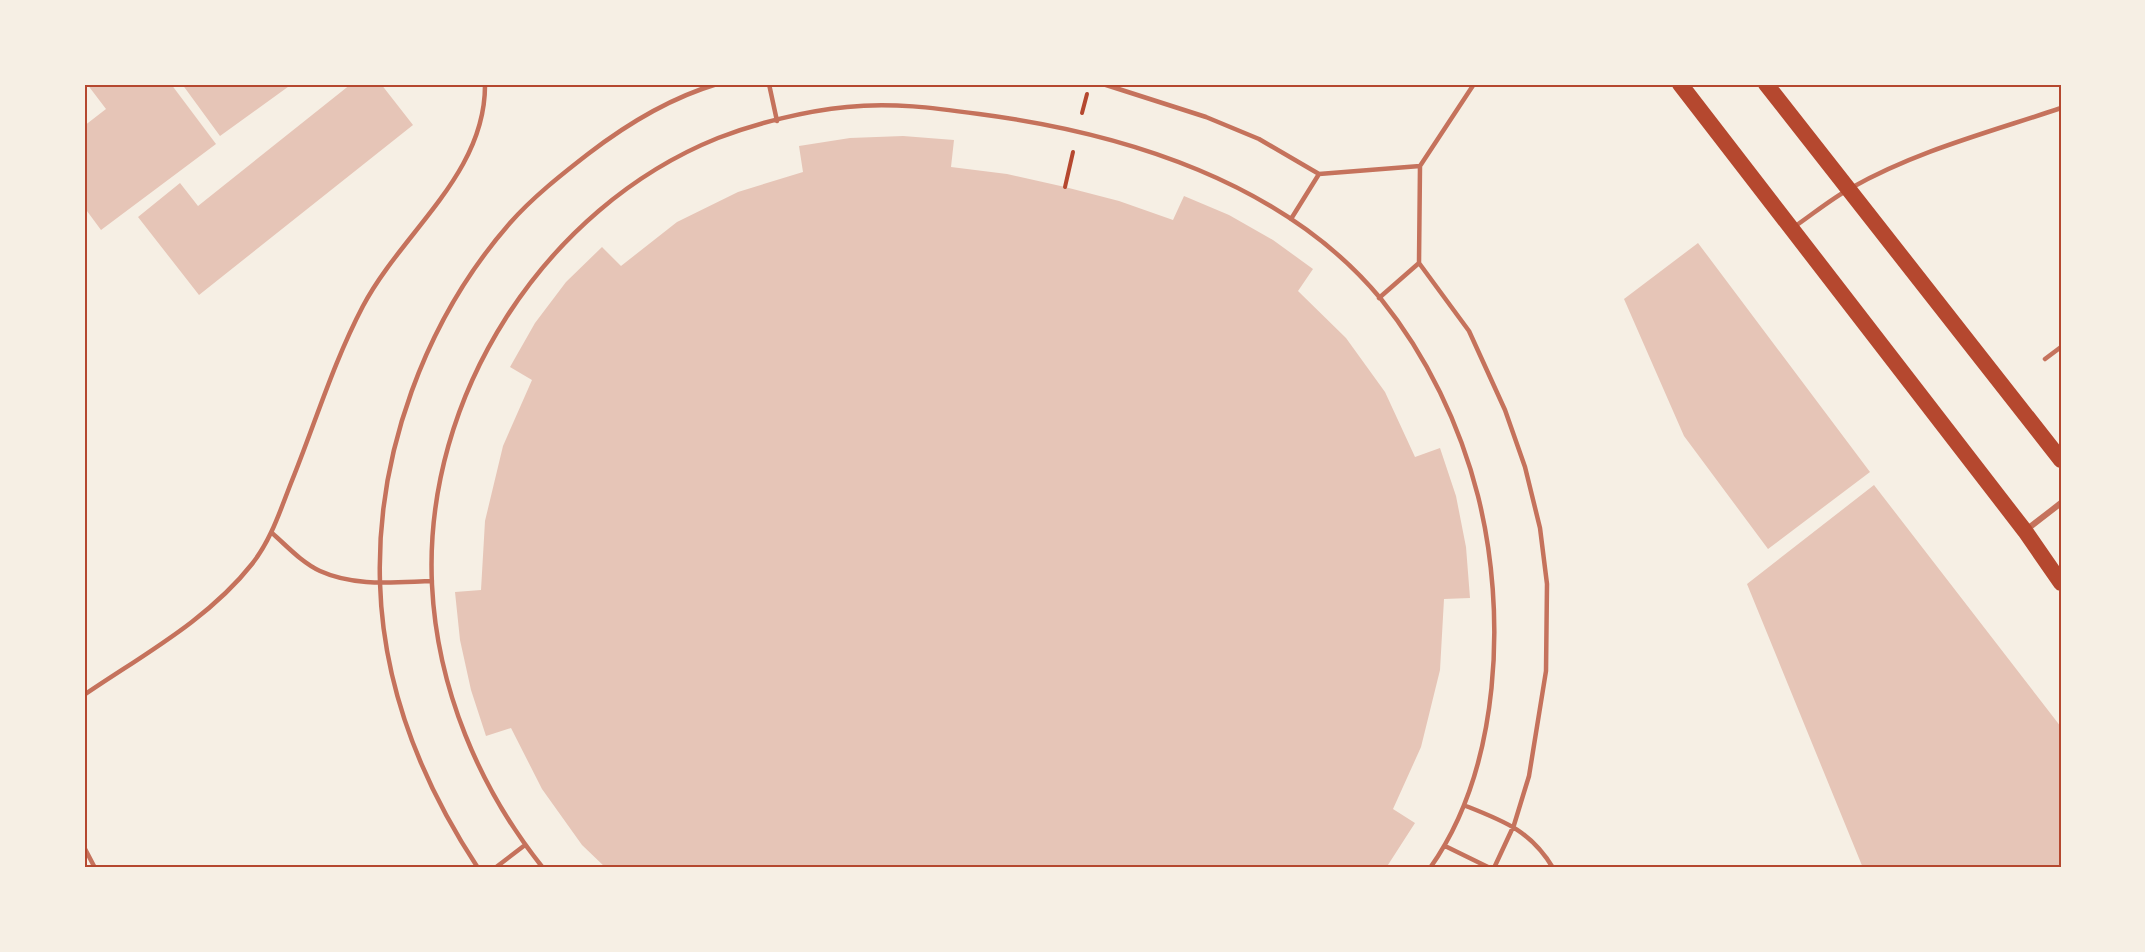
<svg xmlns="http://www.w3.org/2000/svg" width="2145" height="952" viewBox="0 0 2145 952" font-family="Rubik,sans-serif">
<rect width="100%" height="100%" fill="#f6efe4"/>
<!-- building -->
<path fill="#e6c5b7" d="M87 84H171L216 144 101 230 84 207V126L106 109Z
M182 84H292L220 136Z
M351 84H381L413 125 199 295 138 217 180 183 198 206Z
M903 136 954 140 951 167 1007 174 1065 187 1119 201 1173 220 1184 196 1229 215 1273 240 1313 269 1298 291 1346 338 1385 392 1415 457 1440 448 1456 496 1466 547 1470 598 1444 599 1440 670 1421 747 1393 809 1415 823 1386 868H606L582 845 542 789 511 728 486 736 471 690 460 640 455 592 481 590 485 521 503 446 532 380 510 367 535 323 566 282 602 247 621 266 677 222 738 192 803 172 799 146 850 138Z
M1698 243 1870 472 1768 549 1684 436 1624 299Z
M1874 485 2061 727V868H1863L1747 584Z"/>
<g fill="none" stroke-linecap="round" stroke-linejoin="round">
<!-- path -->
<path stroke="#b5482f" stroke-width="4" d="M1082 113 1087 94
M1065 187 1073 152"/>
<!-- service -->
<path stroke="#c5725c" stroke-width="4.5" d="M769 84 777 121
M1103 84 1206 117 1259 139 1319 174 1420 166
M1474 84 1420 166 1419 263 1469 331 1505 410 1525 467 1540 528 1547 584 1546 671 1529 776 1514 825 1494 868
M1291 219 1319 174
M1794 227C1813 214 1831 199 1851 188 1916 151 1990 132 2061 108
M1379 298 1419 263
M2045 359 2061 347
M272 533C287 546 301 562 320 571 355 587 395 582 432 581
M84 695C141 656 208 620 252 564 271 540 280 511 291 483 315 424 333 363 363 306 402 232 486 174 485 84
M1466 806C1504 821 1531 831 1553 868
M1445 846 1490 868
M84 847 95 868
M478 868C422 783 383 686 380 583 376 455 425 320 510 223 533 197 561 175 588 154 627 124 670 98 717 84
M495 868 525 845
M543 868C479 788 437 688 432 585 423 397 544 208 718 138 757 123 805 111 847 107 891 102 935 108 979 114 1124 133 1284 182 1381 299 1427 356 1460 425 1478 496 1507 612 1501 768 1430 868"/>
<!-- minor -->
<path stroke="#c5725c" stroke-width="6" d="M2026 530 2061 503"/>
<!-- trunk -->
<path stroke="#b5482f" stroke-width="16" d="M1680 84 2025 531 2061 583
M1766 84 2061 460"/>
</g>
<!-- border -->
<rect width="2145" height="952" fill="none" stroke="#f6efe4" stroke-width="171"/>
<rect x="86" y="86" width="1974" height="780" fill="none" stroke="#b5482f" stroke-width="2"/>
</svg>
